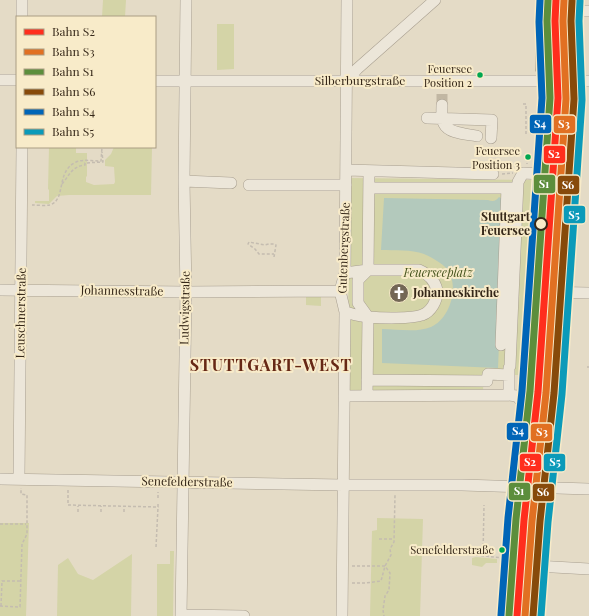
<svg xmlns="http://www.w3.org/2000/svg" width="589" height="616" viewBox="0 0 589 616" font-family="'Playfair Display',serif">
<rect width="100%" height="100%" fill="#e4dbc6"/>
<!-- green -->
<path fill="#d4d4a7" d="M103 0H126L125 17H102Z
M217 24H234V69L217 70Z
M49 147H76V153H87V176L86 177V182L94 185 114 184 115 182 114 167 105 166V160L111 154 114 147H152L151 195H69L57 196 49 204 35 203V201H49V190L48 189Z
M350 178 533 180 523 375H484L483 390 347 392Z
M306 296 321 297V306L306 305Z
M377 518 423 519 420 616H370L372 531 377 530Z
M0 523H29L26 616H0Z
M170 551H174L173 616H157V564H170Z
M132 554 131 616H57L58 565 68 558 78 574 93 580Z
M476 557 497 559V563H486L482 567 472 565V558Z"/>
<!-- water -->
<path fill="#b3c9bc" d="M499 197 505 201 498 368 382 363V329C397 329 417 333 431 327 450 319 460 286 447 269 442 263 431 257 424 254 411 249 395 251 381 250L384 198 488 200C493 202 496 201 499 197Z"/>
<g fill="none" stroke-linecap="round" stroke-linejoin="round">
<!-- minor-tunnel -->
<path stroke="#c1b7a3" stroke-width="11" stroke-dasharray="11 5.5" stroke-linecap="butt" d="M565 11H583
M442 105V92"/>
<defs>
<path id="minor" d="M22 0V17
M554 10 565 11
M583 11H589
M0 80H17
M155 81H589
M347 81 357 69 435 0
M442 105C442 110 441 119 444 124 449 134 468 134 477 136
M427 118 492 120 491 138
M346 170 493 174
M184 181 231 183
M249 185H346
M369 188H515
M0 290 186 292 340 291
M535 292 589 293
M345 312C352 314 361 317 369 317 380 318 412 319 422 315 431 312 438 300 437 290 435 281 428 274 419 270H368L345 273
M501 345 507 188
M367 380 487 381 488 374 509 375
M367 395 368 317 358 303V280L368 270 369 171
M509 395V368L510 366 518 182 523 173 543 174
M344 396 509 395 517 396 521 401H528
M0 479 343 485H462L589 489
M19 479 22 147
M518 565 589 569
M181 615 244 616
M181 616 186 292 184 181 186 0
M342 616 345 312 340 291 345 273 347 0"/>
<path id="major" d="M544 0 542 68 546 80
M513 616 518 565 521 487 530 383 543 174 546 82C555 55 553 28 554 0"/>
</defs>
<!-- minor casing -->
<use href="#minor" stroke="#a89f90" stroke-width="12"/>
<!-- major casing -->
<use href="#major" stroke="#8d8577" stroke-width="14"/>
<!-- path -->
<path stroke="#c4bcb0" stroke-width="1.5" stroke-dasharray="3 2" stroke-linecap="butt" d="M563 57V70L564 71
M523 104H526V134
M527 158V164
M502 174 513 173
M62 184C69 176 72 166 85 165V163L103 162 102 152
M32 205C37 205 45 206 50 205 67 199 55 172 76 162 83 159 93 161 101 161L102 147
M274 257 276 245 275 244H269L265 245 249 242 248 244 255 249 259 254H274
M550 283 563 94 573 93
M587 367H589
M539 421 549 301
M536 443 538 435
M535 477 537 443
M68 490V505L158 507V504
M158 498V492
M78 512V506
M101 512V506
M124 512V506
M0 524H26
M379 539H394
M156 547 158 507
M476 555 503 558
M483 556 484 505
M352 566H385L390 573 389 590 385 596 383 610 384 616
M352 583H366L381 581 385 566 391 555 390 549 394 542 395 495
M0 606 20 607 22 544 27 534V495L21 494V488
M1 606 2 581H21
M499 616 508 496"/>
<!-- minor -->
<use href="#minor" stroke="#ece6d9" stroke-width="11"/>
<!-- major -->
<use href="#major" stroke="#e4dcc9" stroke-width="13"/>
<defs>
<path id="rail-1" d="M517 616 524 520 538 392 558 98 555 21 556 0"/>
<path id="rail-2" d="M525 616 532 521 546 393 566 99 563 21 564 0"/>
<path id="rail-3" d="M509 615 516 519 530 391 550 98 547 21 548 0"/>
<path id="rail-4" d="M533 616 540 521 554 393 574 99 571 21 572 1"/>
<path id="rail-5" d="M501 615 508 518 522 391 542 98 539 22 540 0"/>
<path id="rail-6" d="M541 616 548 522 562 394 582 100 579 21 580 1"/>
</defs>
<!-- rail-1 casing -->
<use href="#rail-1" stroke="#f8ebc9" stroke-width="10"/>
<!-- rail-2 casing -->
<use href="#rail-2" stroke="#f8ebc9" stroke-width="10"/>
<!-- rail-3 casing -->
<use href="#rail-3" stroke="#f8ebc9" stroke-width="10"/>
<!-- rail-4 casing -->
<use href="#rail-4" stroke="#f8ebc9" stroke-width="10"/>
<!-- rail-5 casing -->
<use href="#rail-5" stroke="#f8ebc9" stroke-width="10"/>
<!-- rail-6 casing -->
<use href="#rail-6" stroke="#f8ebc9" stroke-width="10"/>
<!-- rail-1 -->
<use href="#rail-1" stroke="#ff2e1d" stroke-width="7"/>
<!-- rail-2 -->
<use href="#rail-2" stroke="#e17022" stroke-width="7"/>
<!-- rail-3 -->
<use href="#rail-3" stroke="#5c8e3c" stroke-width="7"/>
<!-- rail-4 -->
<use href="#rail-4" stroke="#874a0a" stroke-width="7"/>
<!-- rail-5 -->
<use href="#rail-5" stroke="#0065b7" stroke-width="7"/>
<!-- rail-6 -->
<use href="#rail-6" stroke="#0b9ab9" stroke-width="7"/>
</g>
<!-- icons -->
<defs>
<symbol id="church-disc" viewBox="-11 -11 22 22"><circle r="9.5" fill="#736756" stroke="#f8ebc9"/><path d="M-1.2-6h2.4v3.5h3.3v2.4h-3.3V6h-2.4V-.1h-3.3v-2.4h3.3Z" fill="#fff"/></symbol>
</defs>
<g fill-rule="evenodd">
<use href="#church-disc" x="388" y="282" width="22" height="22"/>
</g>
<!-- markers -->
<g fill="#00a651" stroke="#f8ebc9" stroke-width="1.5">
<circle cx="480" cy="75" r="3.5"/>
<circle cx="528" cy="157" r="3.5"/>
<circle cx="502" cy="550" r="3.5"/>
</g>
<circle fill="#f8ebc9" stroke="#362819" stroke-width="2" cx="541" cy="224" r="6"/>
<g text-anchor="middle" stroke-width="4" stroke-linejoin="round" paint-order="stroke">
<!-- bus labels -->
<g font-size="11" fill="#362819" stroke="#f8ebc9" text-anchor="end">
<text x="472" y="73">Feuersee<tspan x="472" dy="14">Position 2</tspan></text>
<text x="520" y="155">Feuersee<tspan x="520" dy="14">Position 3</tspan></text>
<text x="494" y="554">Senefelderstraße</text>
</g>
<!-- street labels -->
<g font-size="12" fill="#362819" stroke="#f8ebc9">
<text x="360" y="85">Silberburgstraße</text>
<text transform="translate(344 248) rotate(-88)" y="4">Gutenbergstraße</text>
<text transform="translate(122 291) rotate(1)" y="4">Johannesstraße</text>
<text transform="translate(185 308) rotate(-89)" y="4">Ludwigstraße</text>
<text transform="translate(21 313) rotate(-89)" y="4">Leuschnerstraße</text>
<text transform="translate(187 482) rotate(1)" y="4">Senefelderstraße</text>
</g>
<!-- stop labels -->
<g font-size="12" font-weight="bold" fill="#362819" stroke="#f8ebc9" text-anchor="end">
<text x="530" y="221">Stuttgart<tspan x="530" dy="14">Feuersee</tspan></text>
</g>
<!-- park labels -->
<g font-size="12" font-style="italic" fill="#46541e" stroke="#f8ebc9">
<text x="438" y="277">Feuerseeplatz</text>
</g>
<!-- poi labels -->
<g font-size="12" font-weight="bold" fill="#362819" stroke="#f8ebc9" text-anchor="start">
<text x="413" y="297">Johanneskirche</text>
</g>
<!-- district labels -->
<g font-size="16" font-weight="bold" letter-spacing="1" fill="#662815" stroke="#f8ebc9">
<text x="271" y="371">STUTTGART-WEST</text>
</g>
</g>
<g stroke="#f8ebc9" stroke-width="1.5">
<rect x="529" y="114" width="23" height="20" rx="4" fill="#0065b7"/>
<rect x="553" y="115" width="23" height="19" rx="4" fill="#e17022"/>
<rect x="543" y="145" width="23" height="19" rx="4" fill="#ff2e1d"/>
<rect x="533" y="174" width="23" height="20" rx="4" fill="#5c8e3c"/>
<rect x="557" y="175" width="23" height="20" rx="4" fill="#874a0a"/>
<rect x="563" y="205" width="23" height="19" rx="4" fill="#0b9ab9"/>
<rect x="506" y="422" width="23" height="19" rx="4" fill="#0065b7"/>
<rect x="530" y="423" width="23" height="19" rx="4" fill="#e17022"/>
<rect x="519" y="453" width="23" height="19" rx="4" fill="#ff2e1d"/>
<rect x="543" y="453" width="23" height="19" rx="4" fill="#0b9ab9"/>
<rect x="508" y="482" width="23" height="19" rx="4" fill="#5c8e3c"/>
<rect x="532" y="483" width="23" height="19" rx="4" fill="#874a0a"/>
</g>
<g font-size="11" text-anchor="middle" font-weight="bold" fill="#fff">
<text x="540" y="128">S4</text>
<text x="564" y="128">S3</text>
<text x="554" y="158">S2</text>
<text x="544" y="188">S1</text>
<text x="568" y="189">S6</text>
<text x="574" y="219">S5</text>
<text x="518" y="435">S4</text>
<text x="542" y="436">S3</text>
<text x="530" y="466">S2</text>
<text x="555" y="466">S5</text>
<text x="519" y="495">S1</text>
<text x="543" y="496">S6</text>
</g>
<!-- legend -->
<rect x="16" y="16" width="140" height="132" fill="#f8ebc9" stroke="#aa9d83"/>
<rect x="24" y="29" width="20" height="6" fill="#ff2e1d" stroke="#aa9d83"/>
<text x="52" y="36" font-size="12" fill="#362819">Bahn S2</text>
<rect x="24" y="49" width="20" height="6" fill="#e17022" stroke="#aa9d83"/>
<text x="52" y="56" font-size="12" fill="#362819">Bahn S3</text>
<rect x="24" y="69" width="20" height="6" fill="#5c8e3c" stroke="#aa9d83"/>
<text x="52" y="76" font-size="12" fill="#362819">Bahn S1</text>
<rect x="24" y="89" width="20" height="6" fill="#874a0a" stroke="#aa9d83"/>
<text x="52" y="96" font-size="12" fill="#362819">Bahn S6</text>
<rect x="24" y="109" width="20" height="6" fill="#0065b7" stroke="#aa9d83"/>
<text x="52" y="116" font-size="12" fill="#362819">Bahn S4</text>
<rect x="24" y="129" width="20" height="6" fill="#0b9ab9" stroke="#aa9d83"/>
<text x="52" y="136" font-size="12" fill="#362819">Bahn S5</text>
</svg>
